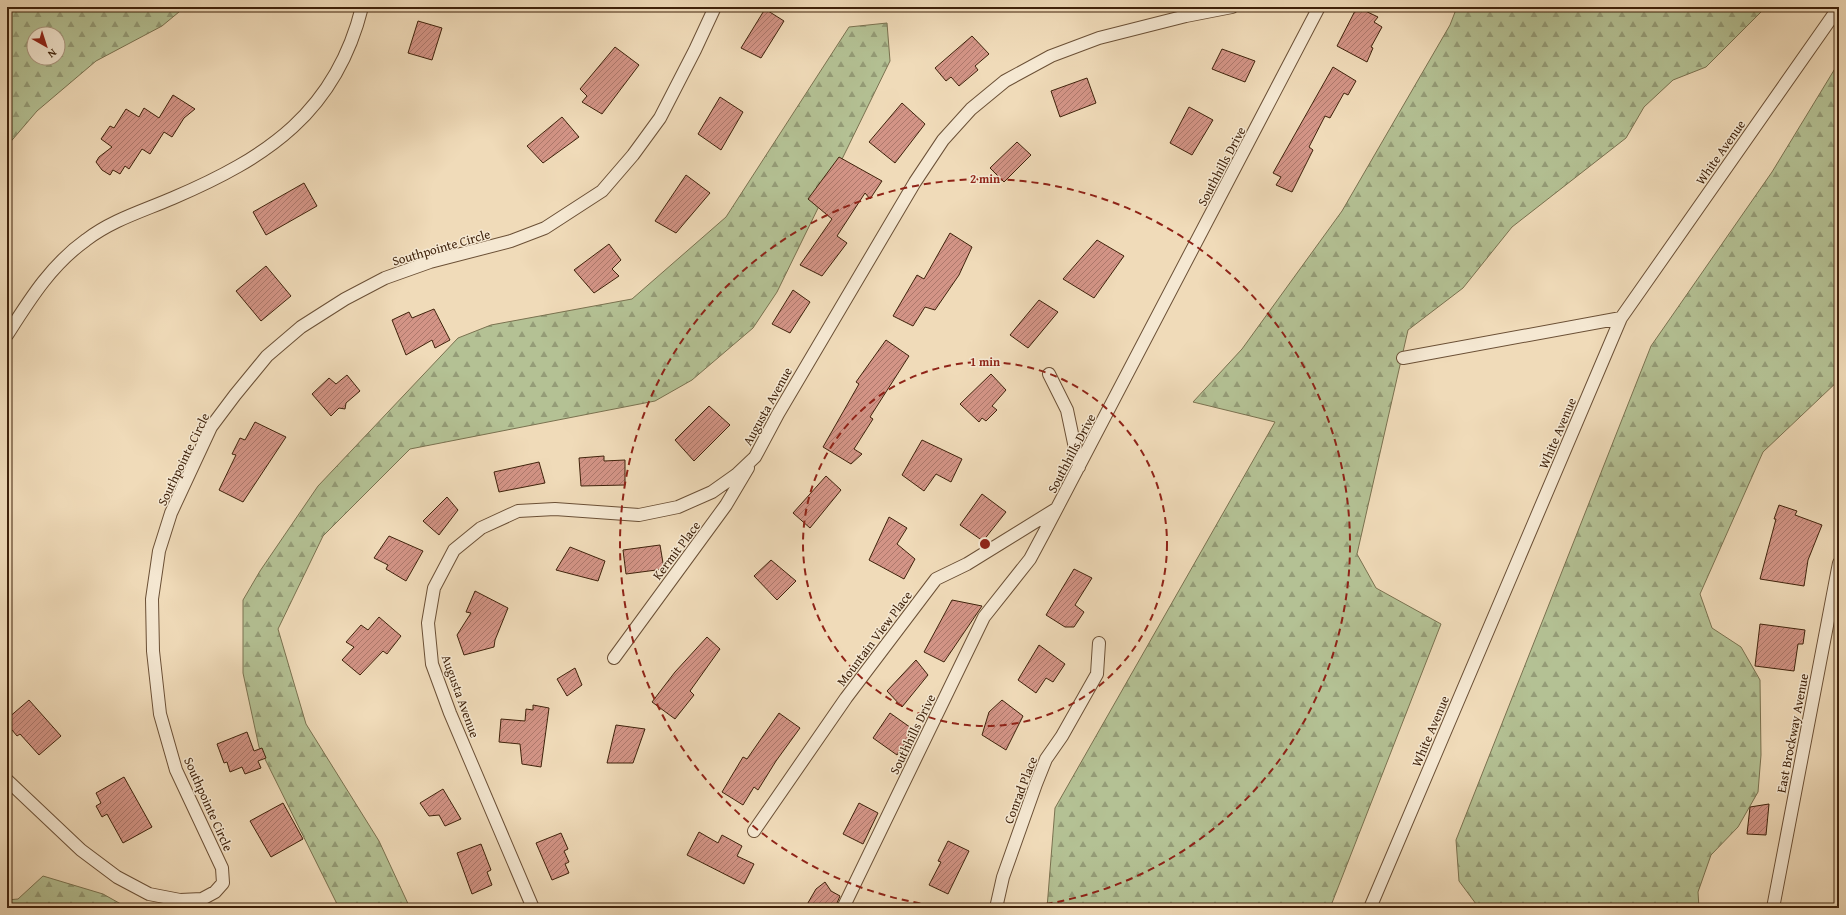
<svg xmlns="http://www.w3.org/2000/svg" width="1846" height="915" viewBox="0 0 1846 915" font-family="'Gentium Book Plus',serif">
<defs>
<pattern id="forest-firs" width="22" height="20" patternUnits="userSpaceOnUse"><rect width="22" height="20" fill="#b4c194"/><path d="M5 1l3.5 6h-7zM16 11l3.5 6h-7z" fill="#949c77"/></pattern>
<pattern id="building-hatch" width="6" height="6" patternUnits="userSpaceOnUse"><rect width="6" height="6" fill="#d39486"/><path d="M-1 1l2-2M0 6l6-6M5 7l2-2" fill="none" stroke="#ad786c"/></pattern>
</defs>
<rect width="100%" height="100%" fill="#f0dbb9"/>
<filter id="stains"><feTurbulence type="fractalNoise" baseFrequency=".005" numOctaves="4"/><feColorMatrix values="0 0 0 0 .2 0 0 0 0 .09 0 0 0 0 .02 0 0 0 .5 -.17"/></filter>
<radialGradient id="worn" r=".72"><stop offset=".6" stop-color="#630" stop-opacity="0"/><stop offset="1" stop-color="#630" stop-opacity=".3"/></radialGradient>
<!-- forest -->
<path fill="url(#forest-firs)" stroke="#7a7250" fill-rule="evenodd" d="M7 7H185L162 26 96 61 37 111 7 146ZM34 34H58V58H34Z
M1457 7H1766L1706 67 1673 80 1644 107 1626 138 1512 227 1463 288 1408 330 1357 554 1376 588 1441 624 1330 908H1047L1055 808 1275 422 1193 402 1242 349 1342 211 1450 25Z
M887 23 890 61 777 292 753 328 692 380 655 401 410 449 323 536 278 629 306 724 379 841 410 908H339L259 747 243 673V600L260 571 318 486 458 338 491 325 632 299 726 217 849 27Z
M1839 62V380L1763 452 1700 594 1712 628 1741 647 1760 680 1761 755 1758 792 1738 827 1711 855 1698 892 1699 908H1479L1459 881 1456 840 1651 346 1772 172Z
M43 876 103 894 128 908H7V900L18 899Z"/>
<!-- building -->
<path fill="url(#building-hatch)" stroke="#3f220b" d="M1357 7 1378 17 1374 22 1382 27 1371 47 1373 48 1367 62 1337 46Z
M765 9 784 21 761 58 741 48Z
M418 21 442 28 432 60 408 53Z
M972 36 989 54 975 66 978 70 959 86 951 77 946 81 935 68Z
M615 47 639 65 602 114 582 102 587 96 580 89Z
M1222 49 1255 61 1245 82 1212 69Z
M1333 67 1356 81 1348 95 1344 93 1330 118 1325 116 1309 147 1313 150 1292 192 1276 185 1281 177 1273 173Z
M1087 78 1096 103 1060 117 1051 91Z
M173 95 195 109 184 118 172 137 164 132 150 154 142 149 129 169 125 166 120 174 113 170 110 175 102 170 96 162 99 157 112 147 101 139 110 126 114 128 126 109 139 117 144 108 159 118Z
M720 97 743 112 721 150 698 134Z
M902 103 925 124 895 163 869 142Z
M1189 107 1213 120 1192 155 1170 143Z
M562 117 579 137 543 163 527 146Z
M1017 142 1031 155 1004 182 990 168Z
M839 157 882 181 870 199 865 193 837 236 847 243 822 276 800 265 832 219 808 199Z
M686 175 710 193 676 233 655 221Z
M304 183 317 206 266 235 253 212Z
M950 233 972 247 959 275 935 310 925 307 913 326 893 316 917 275 924 279Z
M1097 240 1124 256 1094 298 1063 279Z
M609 244 621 260 612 269 619 276 594 293 574 270Z
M266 266 291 296 261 321 236 291Z
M793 290 810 302 790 333 772 324Z
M1039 300 1058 312 1028 348 1010 335Z
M434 309 450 340 435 348 432 340 406 355 392 320 409 312 412 318Z
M886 340 909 356 870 417 873 419 854 449 862 454 851 464 823 447 859 384 856 382Z
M991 374 1006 390 992 406 997 410 986 421 982 418 979 422 960 404Z
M347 375 360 391 346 403 345 409 339 408 331 416 312 394 329 378 336 384Z
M709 406 730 425 694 461 675 440Z
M255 422 286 437 243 502 219 490 236 455 232 454 240 438 245 440Z
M922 440 962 459 951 482 936 474 924 491 902 475Z
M604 456V461L625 460V485L581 486 579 458Z
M539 462 545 483 499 492 494 472Z
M826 476 841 490 810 528 793 513Z
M982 494 1006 512 983 541 960 525Z
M447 497 458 510 439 535 423 521Z
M1779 505 1797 511 1795 515 1822 525 1808 560 1804 586 1760 579 1776 519H1774Z
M889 517 907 528 897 544 915 559 904 579 869 560Z
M389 536 423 551 406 581 386 569 388 565 374 558Z
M660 545 664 569 626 574 623 550Z
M570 547 605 561 598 581 556 570Z
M771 560 796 581 777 600 754 576Z
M1074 569 1092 578 1075 605 1084 612 1074 627H1065L1046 615Z
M475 591 508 608 495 640 494 647 464 655 457 635 471 613 466 612Z
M952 600 982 606 944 662 924 652Z
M379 617 401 636 387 654 383 651 360 675 342 660 354 647 346 642 361 625 368 630Z
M1760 624 1805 630 1803 644H1798L1794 671 1755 666Z
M707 637 720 649 690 691 694 695 675 719 652 702 675 672Z
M1039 645 1065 664 1053 682 1046 678 1036 693 1018 680Z
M916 660 928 675 902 707 887 691Z
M575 668 582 685 567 696 557 679Z
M29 700 61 736 39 755 20 734 17 736 7 724V719Z
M1002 700 1023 716 1006 750 982 735 989 712Z
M533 705 549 708 541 767 522 764 520 744 499 742 501 719 525 721 526 709 533 710Z
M779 713 800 728 776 761 758 790 754 787 743 805 722 792 743 757 747 759Z
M890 713 914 730 897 755 873 738Z
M616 725 645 729 633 763H607Z
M247 732 254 751 262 748 266 758 258 761 261 768 245 774 242 767 230 772 227 762 224 763 217 744Z
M124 777 152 827 123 843 107 814 102 817 96 806 101 803 96 793Z
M443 789 461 819 445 826 439 815 429 816 420 803Z
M283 803 303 839 271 857 250 821Z
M859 803 878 813 863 844 843 834Z
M1769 804 1766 835 1747 834 1750 807Z
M699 832 718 843 722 835 742 846 737 856 754 864 744 884 687 855Z
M561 833 568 849 564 851 569 862 565 864 569 873 552 880 536 843Z
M948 841 969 851 948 894 929 885 941 862 938 861Z
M481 844 491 870 487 872 492 885 472 894 457 853Z
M825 882 831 891 840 896 837 903 833 908H805L816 889Z"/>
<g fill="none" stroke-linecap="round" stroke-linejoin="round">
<defs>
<path id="minor" d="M7 335C30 299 51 265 86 240 112 220 143 211 173 198 267 158 336 112 362 7
M1403 358 1621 318
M1049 374 1067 410 1079 467
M614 658 726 505 748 468
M7 780 81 850 117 877 149 894 180 900 202 899 215 892 223 883 222 868 176 770 160 714 153 651 152 599 159 551 171 513 211 427 235 395 267 356 301 327 345 299 385 278 430 262 511 241 545 228 602 191 633 155 660 118 695 50 715 7
M754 831 846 698 936 579 967 564 1056 509
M533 908 450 713 432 664 428 623 434 588 454 550 481 528 518 511 555 509 639 515 678 507 712 492 736 475 755 457 778 414 915 182 943 140 971 109 1005 81 1051 56 1099 38 1186 16 1232 7
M843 908 984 617 1030 559 1045 531 1319 7
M996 908 1003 877 1036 784 1046 759 1062 736 1097 674 1099 643
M1370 908 1621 318 1839 7
M1773 908 1839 563"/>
</defs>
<!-- minor casing -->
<use href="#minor" stroke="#6b5036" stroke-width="14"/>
<!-- minor -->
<use href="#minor" stroke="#f5e8d2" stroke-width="12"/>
</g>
<!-- distance rings -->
<g fill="none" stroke="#8f2418" stroke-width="2" stroke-dasharray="7 5">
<circle cx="985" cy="544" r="182"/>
<path d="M956 908A365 365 0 1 1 1014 908"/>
</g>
<g text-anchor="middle" stroke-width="3" stroke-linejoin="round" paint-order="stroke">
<!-- street labels -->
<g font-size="13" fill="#3f220b" stroke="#f5e8d2">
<text transform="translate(1720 152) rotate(-55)" y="5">White Avenue</text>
<text transform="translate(1221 166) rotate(-62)" y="5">Southhills Drive</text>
<text transform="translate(441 247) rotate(-16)" y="5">Southpointe Circle</text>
<text transform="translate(767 406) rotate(-61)" y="5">Augusta Avenue</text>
<text transform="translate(1557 433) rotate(-67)" y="5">White Avenue</text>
<text transform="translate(1071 453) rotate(-62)" y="5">Southhills Drive</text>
<text transform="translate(183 459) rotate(-64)" y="5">Southpointe Circle</text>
<text transform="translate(676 550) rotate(-53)" y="5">Kermit Place</text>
<text transform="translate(874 638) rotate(-53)" y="5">Mountain View Place</text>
<text transform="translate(461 696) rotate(70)" y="5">Augusta Avenue</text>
<text transform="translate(1430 731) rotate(-67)" y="5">White Avenue</text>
<text transform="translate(1792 733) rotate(-79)" y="5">East Brockway Avenue</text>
<text transform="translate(912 734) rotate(-64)" y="5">Southhills Drive</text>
<text transform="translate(1020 790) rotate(-69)" y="5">Conrad Place</text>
<text transform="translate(209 804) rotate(66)" y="5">Southpointe Circle</text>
</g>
</g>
<circle cx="985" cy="544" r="6" fill="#8f2418" stroke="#f5e8d2" stroke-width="2"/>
<g font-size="12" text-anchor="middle" font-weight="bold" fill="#8f2418" stroke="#f5e8d2" stroke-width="3" stroke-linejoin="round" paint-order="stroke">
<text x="985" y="183">2 min</text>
<text x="985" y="366">1 min</text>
</g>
<!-- margin -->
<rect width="1846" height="915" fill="none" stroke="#f0dbb9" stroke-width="24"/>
<rect x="8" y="8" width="1830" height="899" fill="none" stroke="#3f220b" stroke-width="2"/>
<rect x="12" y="12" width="1822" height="891" fill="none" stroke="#3f220b"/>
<!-- north arrow -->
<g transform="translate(46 46) rotate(141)"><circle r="19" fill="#f5e8d2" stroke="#ac9982"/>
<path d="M0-3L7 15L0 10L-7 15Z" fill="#8f2418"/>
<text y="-6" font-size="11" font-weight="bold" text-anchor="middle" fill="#3f220b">N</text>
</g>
<rect width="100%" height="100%" filter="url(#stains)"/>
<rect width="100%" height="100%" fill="url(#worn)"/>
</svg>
